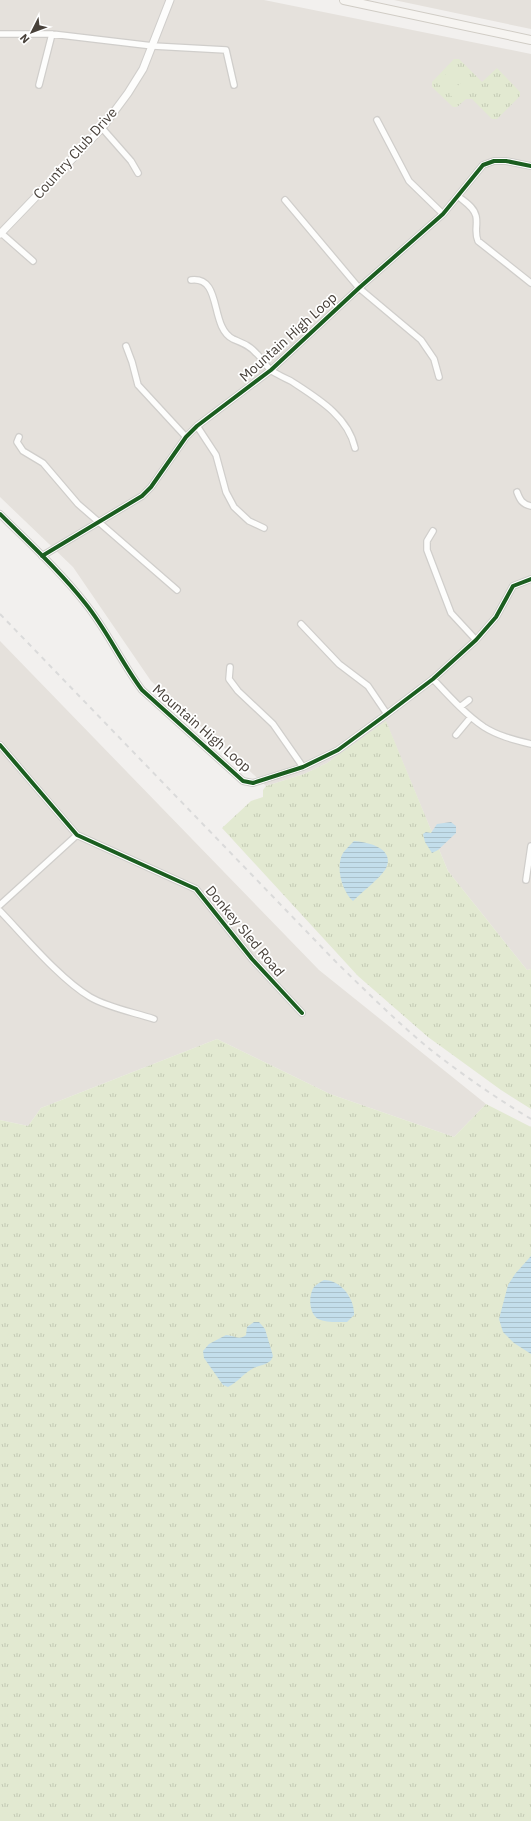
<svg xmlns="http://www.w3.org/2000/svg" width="531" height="1821" viewBox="0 0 531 1821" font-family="'IBM Plex Sans',sans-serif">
<defs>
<pattern id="grass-tufts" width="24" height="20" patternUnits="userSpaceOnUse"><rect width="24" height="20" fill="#e2e9d1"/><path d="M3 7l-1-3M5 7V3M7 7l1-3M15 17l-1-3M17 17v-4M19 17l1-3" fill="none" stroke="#c3c9b4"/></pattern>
<pattern id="water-rules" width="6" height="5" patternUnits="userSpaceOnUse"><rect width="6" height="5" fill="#c3deeb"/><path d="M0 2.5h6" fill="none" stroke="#a9c0ca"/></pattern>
</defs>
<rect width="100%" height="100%" fill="#f2f0ee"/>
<!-- residential -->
<path fill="#e5e1dc" d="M0 0H264L531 54V969L527 970 448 871 386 722 327 763 304 774 266 786 151 681 73 567 0 497Z
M394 0H531V29Z
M0 641 319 970 486 1104 454 1137 330 1094 217 1039 41 1108 28 1126 0 1120Z"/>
<!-- grass -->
<path fill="url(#grass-tufts)" d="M454 59H459L482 82 497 68 520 92V96L497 119H492L472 99H466L457 107H453L432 87V82Z
M386 721 448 871 527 970 531 969V1109L501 1090 428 1037 358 976 222 828 251 801 263 797V790L266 786 304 774 327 763Z
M217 1039 330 1094 454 1137 486 1104 531 1127V1821H0V1120L28 1126 41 1108Z"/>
<!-- pitch -->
<path fill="#e2e9d1" d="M455 65 463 73 446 91 437 83Z
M467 77 475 85 458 102 449 94Z"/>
<!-- water -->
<path fill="url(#water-rules)" d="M451 822 456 826V833L438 850 432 853 425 842 423 834 426 832 431 833 437 824Z
M354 841C369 842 397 849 385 870 378 880 362 892 353 901 342 891 335 867 343 853 346 849 350 845 354 841Z
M531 1256V1354L514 1343 503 1332 499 1319 508 1285 515 1274Z
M324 1280C341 1280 355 1299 354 1315L347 1322C338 1322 326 1323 318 1319 309 1313 308 1296 314 1287 317 1284 320 1282 324 1280Z
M254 1322H259L265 1329 273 1356C270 1366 260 1364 252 1369 243 1374 238 1382 228 1387L223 1385 204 1358 203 1351 209 1344 226 1335C233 1335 239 1341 246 1335L247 1327Z"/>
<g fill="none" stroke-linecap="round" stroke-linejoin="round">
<defs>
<path id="minor" d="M0 34H52L153 46 226 50 234 85
M39 85 52 34
M377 120 409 181 443 214
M102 128 131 161 138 173
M459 197C465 202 474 207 476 216 478 225 474 232 478 241L531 283
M285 200 359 288 421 340 434 359 439 377
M0 232 33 261
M191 280C223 276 209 327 233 339 242 343 249 345 256 353 262 358 266 367 272 371 278 375 285 378 291 381 317 398 348 416 355 448
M126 346 132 362 138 385 186 437
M197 426 216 455 226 492 234 507 249 521 264 528
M19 437 17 442 23 451 43 463 78 504 177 590
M517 492C520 500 522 504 531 506
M0 514C29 543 60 571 85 603 107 630 121 662 142 690L243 781 253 783 303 767 338 750 387 714 433 679 476 640 496 617 513 586 531 579
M433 531 427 541V550L451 613 476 640
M42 556 142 496 151 487 186 437 197 426 271 370 359 288 443 214 483 165 494 161H506L531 166
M301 624 339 664 368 686 387 714
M230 667 229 679 238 691 273 724 303 767
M433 679C449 696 465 714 484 727 498 736 515 740 531 744
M460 707 469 700
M456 735 471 717
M0 745 77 835 196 889 252 959 302 1013
M526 880 531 846
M0 905 77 835
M0 911C25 937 60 979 90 997 109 1008 133 1012 154 1019"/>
<path id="tertiary" d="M0 234 102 128 128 93 143 69 170 0"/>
<path id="secondary" d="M344 0 531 40"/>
</defs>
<!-- minor casing -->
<use href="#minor" stroke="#d0cecb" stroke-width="8"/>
<!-- tertiary casing -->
<use href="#tertiary" stroke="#d0cecb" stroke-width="9"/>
<!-- secondary casing -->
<use href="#secondary" stroke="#d0ccc5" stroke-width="10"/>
<!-- minor -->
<use href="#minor" stroke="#fdfdfc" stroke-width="5.5"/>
<!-- tertiary -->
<use href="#tertiary" stroke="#fdfdfc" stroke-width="7"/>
<!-- secondary -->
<use href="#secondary" stroke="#f6f4f1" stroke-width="8"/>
<!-- rail -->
<path stroke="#dadada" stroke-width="2" stroke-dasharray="5 5" stroke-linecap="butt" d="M0 614 337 963C368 993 398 1023 431 1050 463 1075 496 1098 531 1119"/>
<defs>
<path id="cycleway" d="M0 514C29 543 60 571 85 603 107 630 121 662 142 690L243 781 253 783 303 767 338 750 387 714 433 679 476 640 496 617 513 586 531 579
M42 556 142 496 151 487 186 437 197 426 271 370 359 288 443 214 483 165 494 161H506L531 166
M0 745 77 835 196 889 252 959 302 1013"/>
</defs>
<!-- cycleway casing -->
<use href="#cycleway" stroke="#fff" stroke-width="6"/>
<!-- cycleway -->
<use href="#cycleway" stroke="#1b5e20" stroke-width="4"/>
</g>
<g text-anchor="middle" stroke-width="3.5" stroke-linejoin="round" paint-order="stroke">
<!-- street labels -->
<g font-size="14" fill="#48413a" stroke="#fff">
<text transform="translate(75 153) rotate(-48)" y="5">Country Club Drive</text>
<text transform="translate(288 337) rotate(-42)" y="5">Mountain High Loop</text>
<text transform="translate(202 728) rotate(41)" y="5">Mountain High Loop</text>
<text transform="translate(245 931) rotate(50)" y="5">Donkey Sled Road</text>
</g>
</g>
<!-- north arrow -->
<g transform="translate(32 32) rotate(228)" stroke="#ffffff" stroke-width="3" paint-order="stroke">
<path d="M0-3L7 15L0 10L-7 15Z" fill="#48413a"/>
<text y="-6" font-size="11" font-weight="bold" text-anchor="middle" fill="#48413a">N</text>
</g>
</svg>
